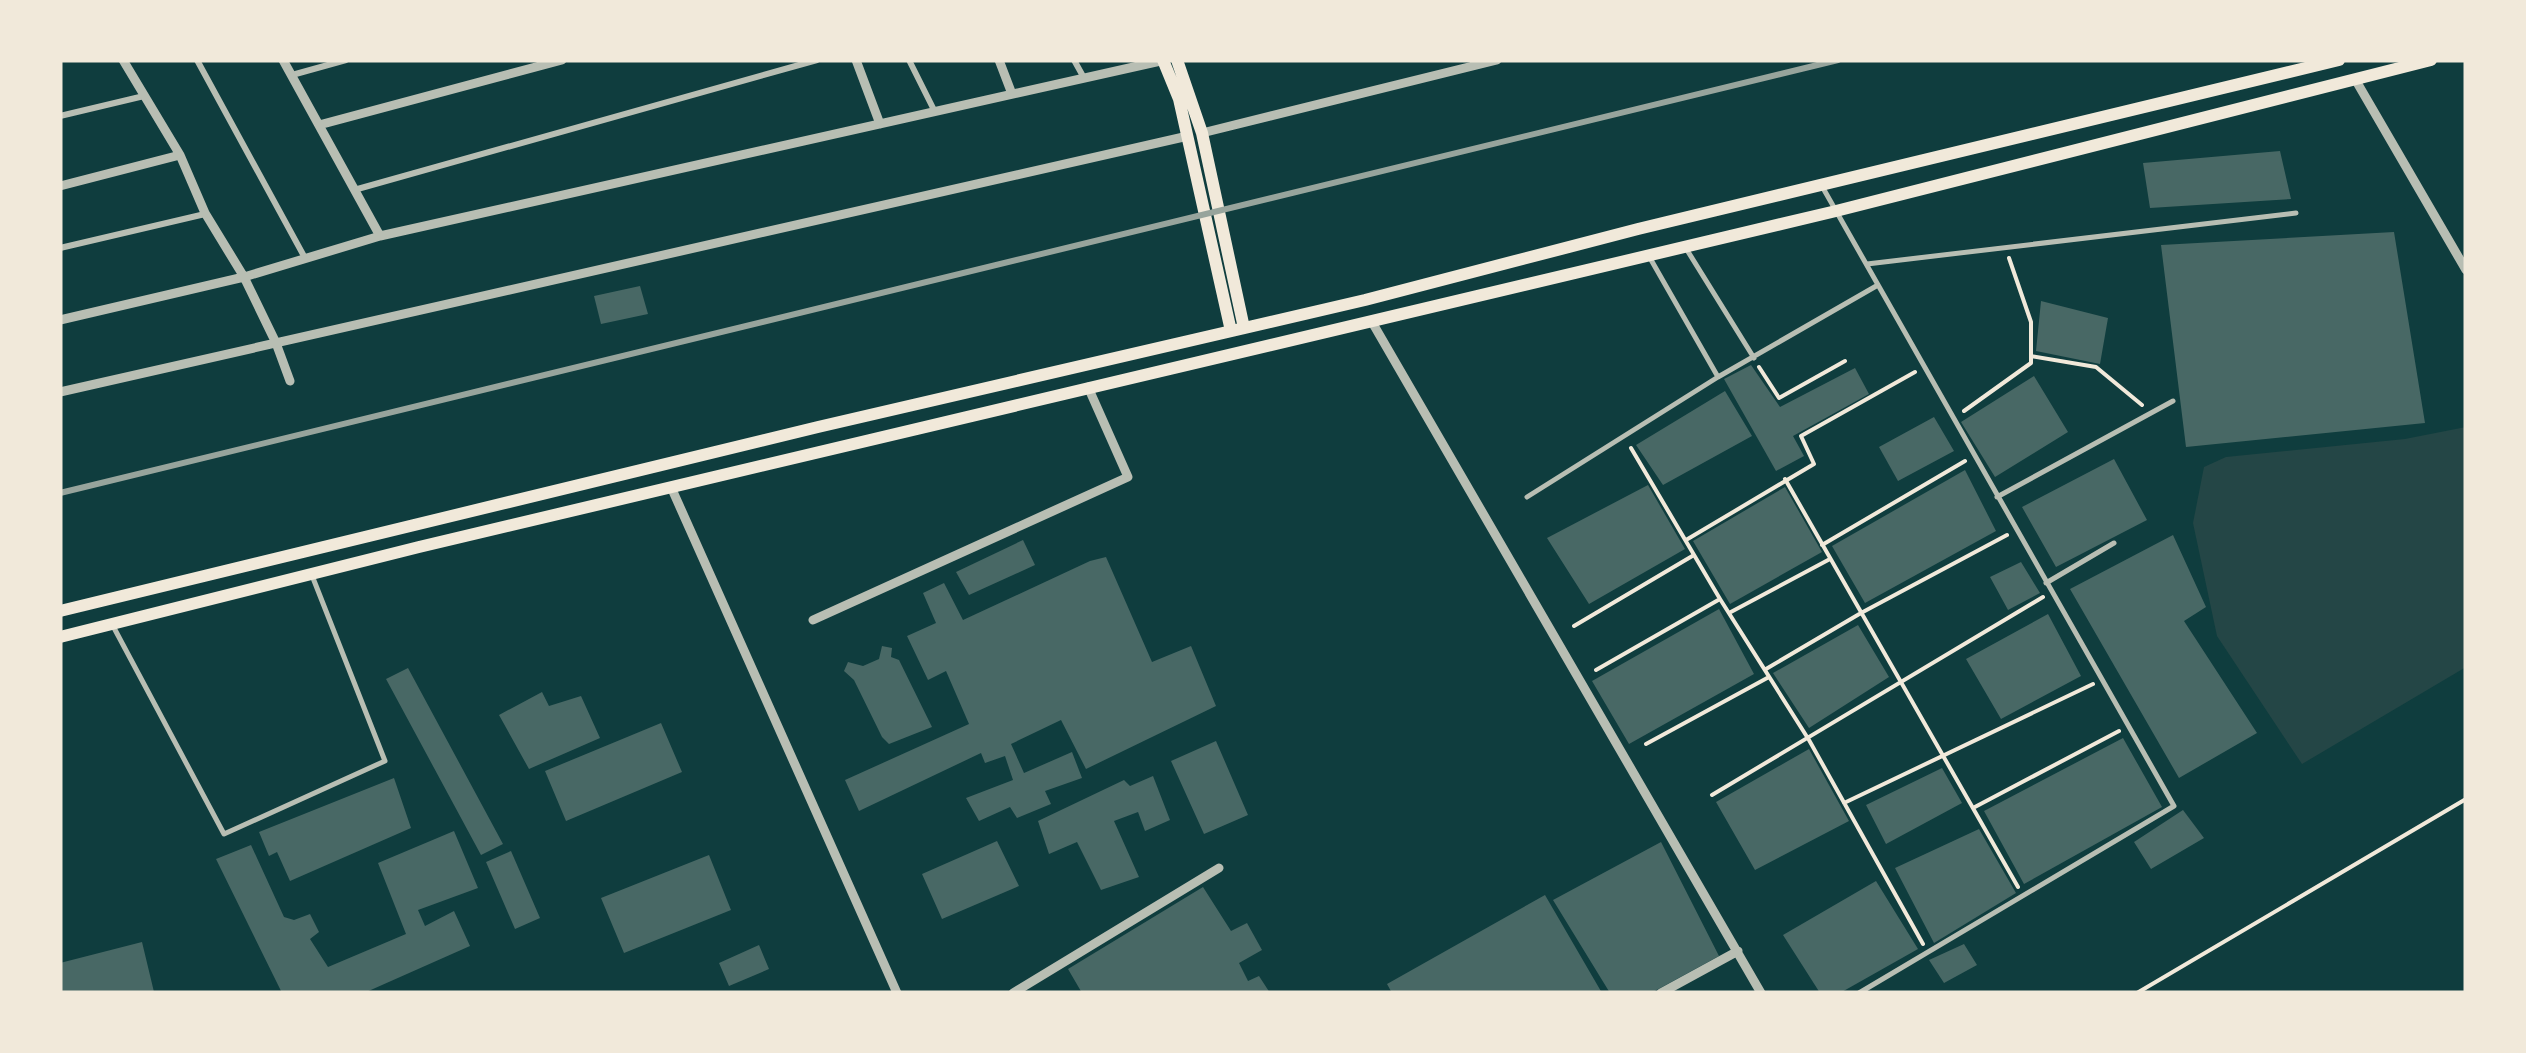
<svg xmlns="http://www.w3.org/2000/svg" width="2526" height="1053" viewBox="0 0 2526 1053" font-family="'Crimson Pro',serif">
<rect width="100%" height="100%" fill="#0f3d3e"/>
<!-- green -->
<path fill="#244646" d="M2466 427V667L2302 764 2217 636 2193 523 2204 467 2226 457 2405 439Z"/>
<!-- building -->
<path fill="#486865" d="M2280 151 2291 199 2150 208 2143 163Z
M2394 232 2425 423 2186 447 2161 245Z
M640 286 648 314 601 324 594 296Z
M2041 301 2108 318 2100 364 2036 351Z
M1751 365 1780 407 1855 368 1869 394 1793 436 1804 456 1776 471 1724 379Z
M2034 376 2068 432 1995 477 1961 422Z
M1725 391 1752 436 1663 485 1636 445Z
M1934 417 1954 451 1898 481 1879 447Z
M2114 459 2147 520 2056 567 2022 507Z
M1965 470 1996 531 1865 603 1832 546Z
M1648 485 1685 549 1589 604 1547 538Z
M1785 487 1822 552 1730 604 1693 541Z
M2173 535 2206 607 2184 621 2257 733 2179 778 2070 589Z
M1023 540 1035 565 969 595 956 572Z
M1106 557 1152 662 1191 646 1216 706 1086 769 1061 720 1011 744 1024 773 1072 752 1082 778 1045 791 1051 804 1017 818 1010 807 979 821 966 798 1013 780 1005 756 985 763 981 753 859 811 845 780 969 724 946 671 928 680 907 636 936 623 923 593 944 583 963 620 1090 561Z
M2021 562 2040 593 2008 610 1990 577Z
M1719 609 1754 674 1629 744 1592 681Z
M2048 614 2081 676 2001 719 1966 659Z
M1858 625 1889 677 1809 728 1773 673Z
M882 646 892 648 891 657 899 660 932 727 889 744 882 737 854 680 844 671 848 662 863 666 879 659Z
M408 668 503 844 481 855 386 679Z
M542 692 549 706 581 696 600 738 529 769 499 715Z
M661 723 682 772 566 821 545 771Z
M2123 738 2162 807 2024 884 1984 811Z
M1216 741 1248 815 1204 834 1171 761Z
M1809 749 1849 821 1755 870 1716 802Z
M1942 768 1962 803 1886 844 1866 805Z
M1153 776 1170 820 1145 831 1138 812 1114 821 1139 877 1101 890 1077 842 1049 854 1038 821 1124 780 1130 786Z
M394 778 411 828 290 881 277 852 269 856 259 832Z
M2183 810 2204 838 2151 869 2134 842Z
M1979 829 2016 893 1934 943 1895 868Z
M454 831 478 888 418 910 425 926 454 911 470 946 364 993H282L216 859 251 845 284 917 294 920 310 914 319 932 310 939 328 967 406 934 378 863Z
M997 841 1019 886 942 919 922 874Z
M1661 842 1719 956 1651 993H1610L1553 900Z
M511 851 540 918 515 929 486 862Z
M709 855 731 910 624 953 601 898Z
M1876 881 1918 949 1840 993H1820L1783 935Z
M1203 887 1231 931 1247 923 1262 950 1239 963 1248 981 1259 976 1270 993H1082L1068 969Z
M1545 895 1602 993H1392L1387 984Z
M142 942 154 992 60 993V963Z
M1964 944 1977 965 1944 983 1929 960Z
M759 945 769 969 729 986 719 963Z"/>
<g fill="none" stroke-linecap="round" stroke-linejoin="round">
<!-- path -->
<path stroke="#f1e9da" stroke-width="4" d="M2031 356 2096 367 2142 405
M1759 367 1779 398 1845 361
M1964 411 2031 363V322L2009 258
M1631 448 1720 599 1809 740 1923 944
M1785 479 2018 887
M1686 540 1814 464 1801 436 1915 372
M1822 545 1965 461
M1729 613 1830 559
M1574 626 1694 555
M1766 669 1861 613 2007 535
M1596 670 1720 599
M1646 744 1769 677
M1712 795 2043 597
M1844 803 2093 684
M1973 808 2119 731
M2137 993 2466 799"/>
<!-- service -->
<path stroke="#b8beb3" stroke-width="5" d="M1823 188 2174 806 1859 993
M1687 250 1754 358
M1650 258 1718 377
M1867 264 2296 213
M1527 497 1718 377 1878 285
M1997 497 2173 401
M2046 583 2114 543
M113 626 224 834 385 761 313 578"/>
<!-- pedestrian -->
<path stroke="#b8beb3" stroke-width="6" d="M197 60 305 258
M909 60 935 112
M1074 60 1084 78
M292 75 346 60
M60 116 144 96
M354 190 817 60
M60 248 205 214"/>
<!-- minor -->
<path stroke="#b8beb3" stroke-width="9" d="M123 60 180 155 205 213 244 277 276 343 290 381
M283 60 380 236
M856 60 880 124
M999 60 1012 94
M2355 79 2466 270
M319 125 562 60
M1202 133 1497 60
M60 186 180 155
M60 320 244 277 380 236 1165 60
M1372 322 1761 993
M60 392 1188 136
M671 487 897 993
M813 620 1128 477 1088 387
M1013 993 1219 868
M1661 993 1738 951"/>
<!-- secondary -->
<path stroke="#f1e9da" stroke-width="12" d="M1163 60 1179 99 1231 331
M1177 60 1202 133 1244 328
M60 611 818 427 1365 300 1638 229 2339 60
M60 637 419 547 1836 211 2431 60"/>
<!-- rail -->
<path stroke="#97a49c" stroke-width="6" d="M60 493 1838 60"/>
</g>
<!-- border -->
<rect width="2526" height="1053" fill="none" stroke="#f1e9da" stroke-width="125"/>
</svg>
